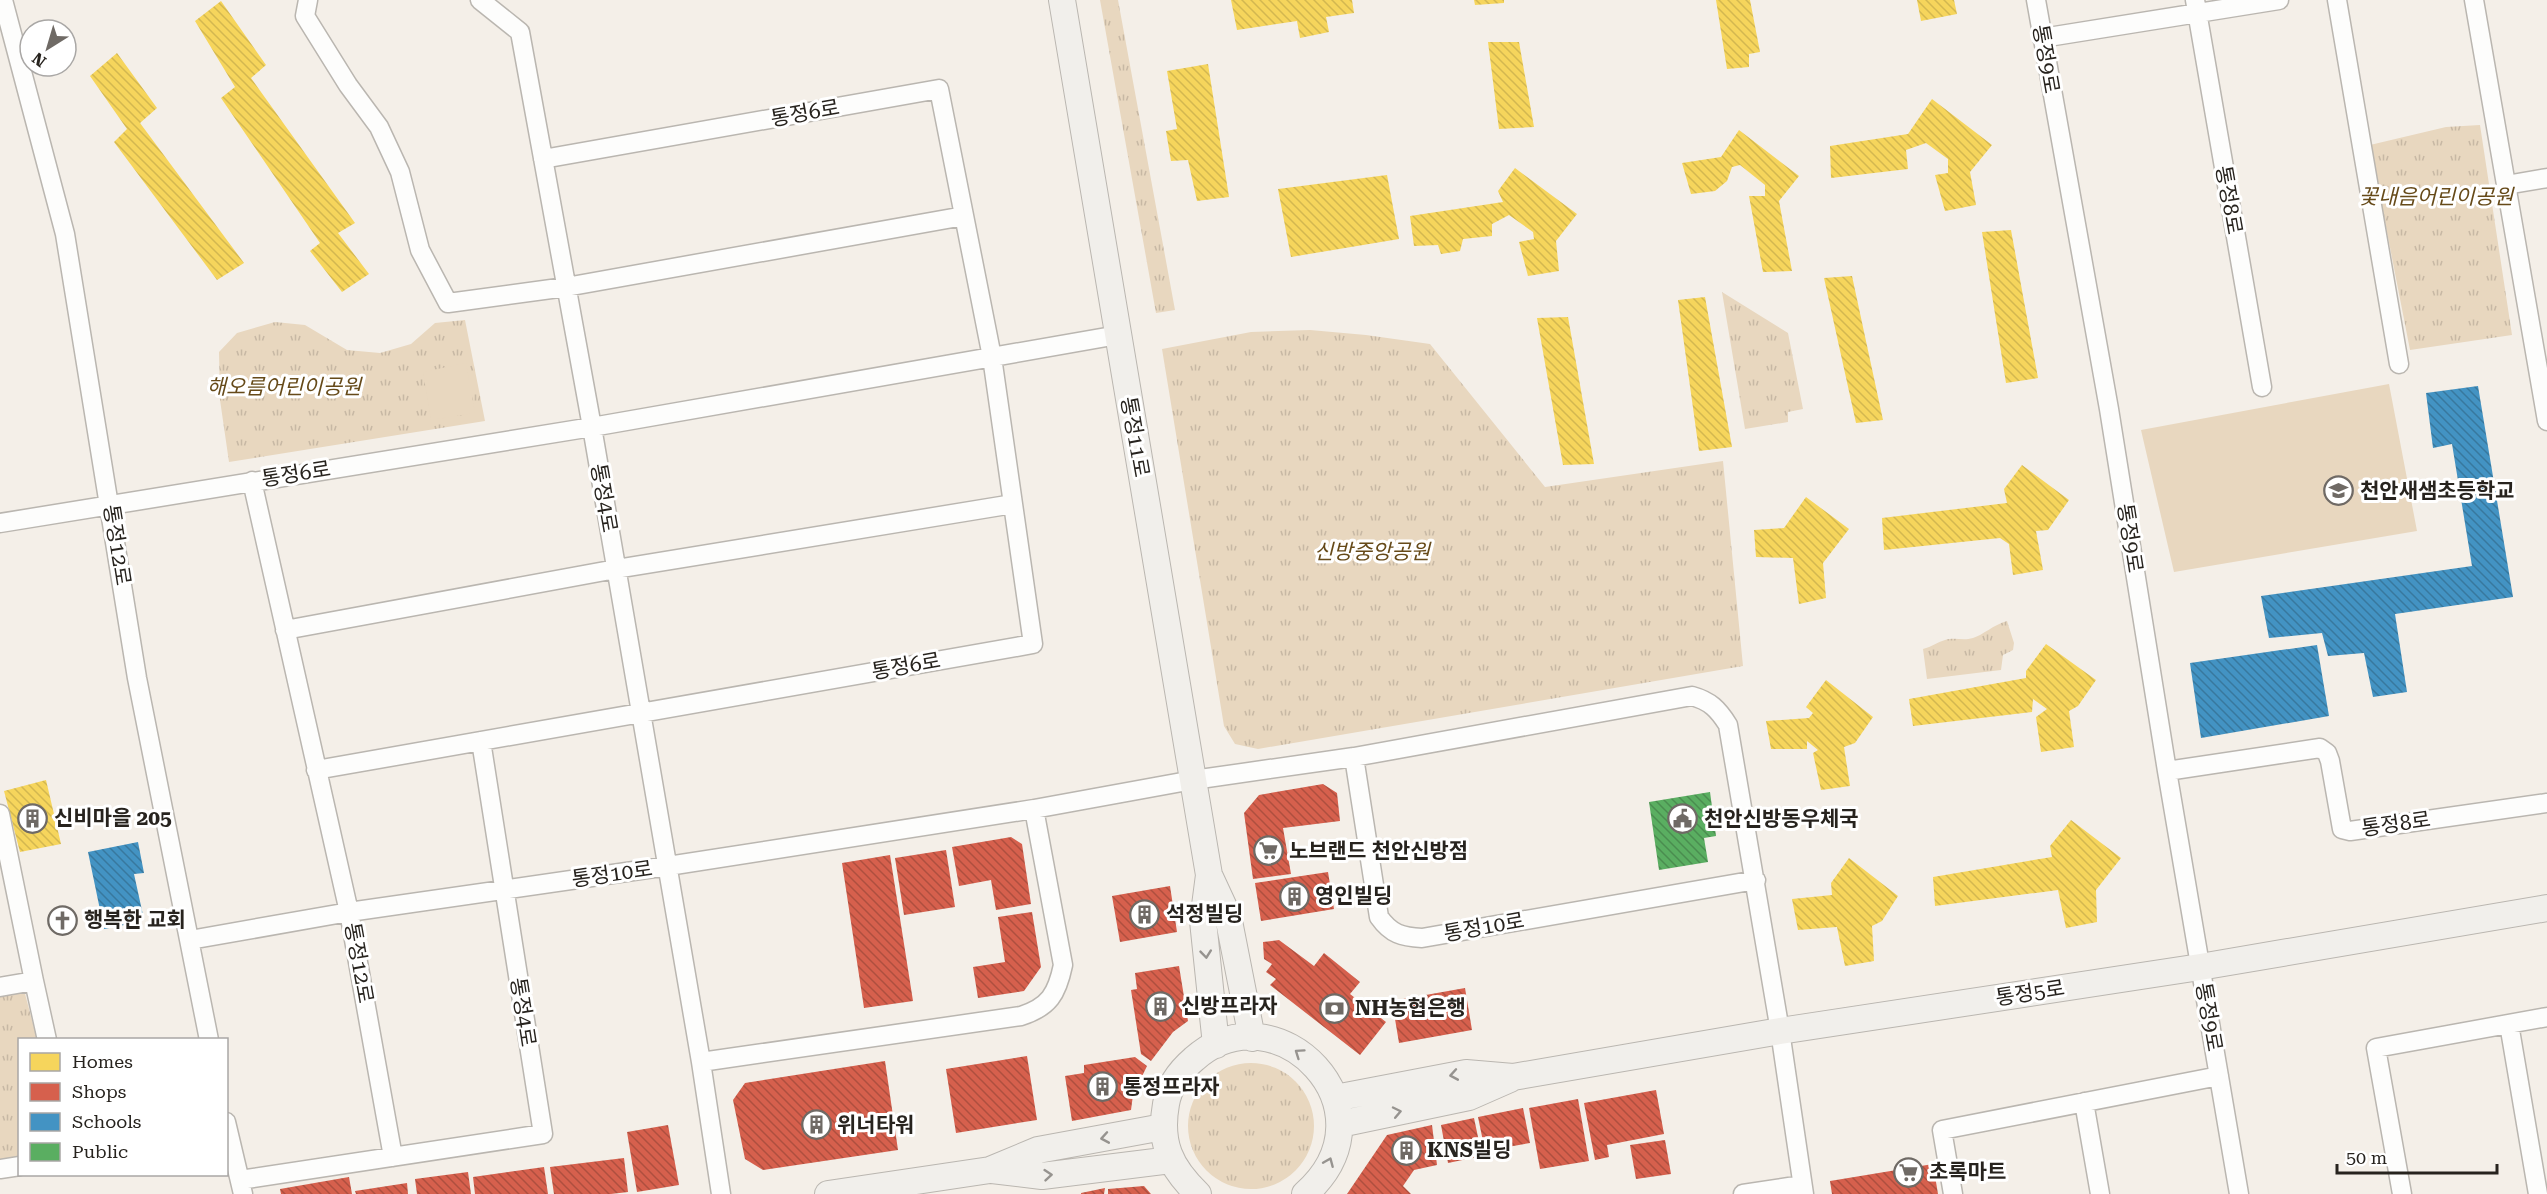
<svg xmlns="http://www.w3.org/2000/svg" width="2547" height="1194" viewBox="0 0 2547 1194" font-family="'Roboto Serif','Noto Sans KR',serif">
<defs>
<pattern id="grass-tufts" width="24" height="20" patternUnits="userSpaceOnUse" patternTransform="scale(1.5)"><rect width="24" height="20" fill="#e8d7bf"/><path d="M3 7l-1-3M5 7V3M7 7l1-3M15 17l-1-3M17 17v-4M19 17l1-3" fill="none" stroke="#c7b8a4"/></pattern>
<pattern id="homes-back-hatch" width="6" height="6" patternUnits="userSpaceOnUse" patternTransform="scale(1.5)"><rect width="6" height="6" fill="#f6d55c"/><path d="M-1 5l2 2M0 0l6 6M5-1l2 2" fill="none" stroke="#d3b750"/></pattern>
<pattern id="shops-back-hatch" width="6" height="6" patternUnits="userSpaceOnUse" patternTransform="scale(1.5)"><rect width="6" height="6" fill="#d6604d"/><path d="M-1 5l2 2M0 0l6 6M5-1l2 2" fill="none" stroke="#ae4f3f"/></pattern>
<pattern id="schools-back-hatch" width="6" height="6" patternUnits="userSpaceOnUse" patternTransform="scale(1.5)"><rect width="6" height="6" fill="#4393c3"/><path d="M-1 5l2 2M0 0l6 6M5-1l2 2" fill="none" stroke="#38789e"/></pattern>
<pattern id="public-back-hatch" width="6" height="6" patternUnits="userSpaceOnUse" patternTransform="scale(1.5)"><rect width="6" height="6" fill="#5aae61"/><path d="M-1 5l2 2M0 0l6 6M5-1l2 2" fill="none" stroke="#4a8d4f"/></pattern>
</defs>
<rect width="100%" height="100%" fill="#f4efe8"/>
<!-- grass -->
<path fill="url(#grass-tufts)" d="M1100 0H1118L1175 310 1156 313Z
M2480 125 2512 335 2410 350 2370 145 2446 127Z
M1722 292 1788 333 1803 409 1788 412V422L1745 429Z
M465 320 485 421 229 462 220 400 219 352 237 333 275 322 305 325 347 350 380 353 411 344 435 323Z
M1310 330 1366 335 1430 344 1545 487 1723 461 1743 666 1258 749 1235 744 1224 726 1162 349 1251 332Z
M2007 621 2014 643 2013 650 2003 655 2001 670 1927 679 1923 649C1932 647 1937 642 1945 640 1955 637 1963 641 1973 638 1983 635 1993 625 2007 621Z
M24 990 37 1039 20 1040 19 1160 0 1163V997Z
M1188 1126a63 63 0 1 1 126 0a63 63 0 1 1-126 0Z"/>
<!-- garden -->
<path fill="#e8d7bf" d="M466 363 475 413 431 420 423 372Z
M2389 384 2417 531 2174 572 2141 430Z"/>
<!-- homes -->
<path fill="url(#homes-back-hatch)" d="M1231 0H1352L1354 13 1326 17 1329 32 1300 38 1297 21 1237 30Z
M1474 0H1504V3L1475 5Z
M1716 0H1750L1760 52 1749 54V67L1727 69Z
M1917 0H1954L1957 14 1921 21Z
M221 1 266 65 251 78 355 223 338 233 369 274 342 292 310 251 320 243 221 98 235 87 195 21Z
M1488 42H1519L1534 127 1499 129Z
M117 53 157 108 140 123 244 263 217 280 114 142 127 129 90 76Z
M1208 64 1229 197 1197 201 1188 160 1171 161 1166 131 1177 129 1167 71Z
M1932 99 1992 145 1970 172 1976 205 1945 211 1935 175 1948 173V159L1926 143 1906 150 1908 169 1831 178 1830 146 1908 134Z
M1739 130 1799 176 1779 201 1792 271 1763 272 1749 196H1765V185L1740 165 1732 167 1727 181 1715 191 1691 194 1682 163 1721 157Z
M1515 168 1577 214 1556 241 1559 271 1528 276 1519 242 1534 239 1533 232 1509 215 1492 224V236L1463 239 1460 251 1441 254 1438 245 1414 246 1410 216 1503 202 1498 191Z
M1387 175 1399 239 1291 257 1278 189Z
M2011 230 2038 378 2006 383 1982 232Z
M1852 276 1883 420 1856 423 1824 278Z
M1705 297 1732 447 1699 451 1678 300Z
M1568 317 1594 464 1563 465 1537 318Z
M2022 465 2069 500 2048 530 2036 531 2043 570 2013 575 2009 544 2000 538 1884 550 1882 518 2007 503 2004 489Z
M1806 497 1849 529 1823 563 1826 598 1799 604 1793 558 1756 557 1754 530 1784 528Z
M2046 644 2096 680 2078 706 2069 711 2074 747 2041 752 2036 717 2047 709 2033 699 2032 712 1913 726 1909 699 2026 678V671Z
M1826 680 1873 717 1855 743 1844 747 1850 786 1821 790 1813 753 1818 750 1807 741V749H1771L1766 721 1809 718 1813 713 1806 707Z
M46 780 61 844 20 852 4 791Z
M2071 820 2121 858 2096 890 2097 922 2066 928 2058 890 1935 906 1933 877 2052 857 2050 846Z
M1849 858 1898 896 1882 921 1872 926 1874 961 1845 966 1837 927 1798 930 1792 899 1832 895 1831 883Z"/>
<!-- shops -->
<path fill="url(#shops-back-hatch)" d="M1323 784 1337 793 1340 821 1283 828 1291 874 1253 879 1244 813 1259 795Z
M1011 837 1022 844 1031 904 996 910 991 880 959 886 952 847Z
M946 850 955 907 904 915 895 858Z
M890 855 913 1001 864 1008 842 863Z
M1328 872 1334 909 1261 921 1255 883Z
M1170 886 1177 932 1120 942 1112 896Z
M1032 912 1041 967 1024 991 978 998 973 967 1005 962 998 917Z
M1279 940 1314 966 1324 953 1360 982 1350 994 1386 1022 1360 1055 1270 985 1276 979 1266 972 1272 964 1264 959 1263 942Z
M1179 966 1188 1021 1173 1032 1151 1061 1141 1054 1131 990 1137 989 1135 973Z
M1465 988 1472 1030 1399 1043 1392 1001Z
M1027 1056 1037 1120 956 1133 946 1069Z
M1135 1057 1147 1066 1133 1095 1131 1110 1072 1121 1065 1076 1084 1073V1065Z
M885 1061 898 1150 763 1170 745 1159 733 1100 745 1083Z
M1656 1090 1664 1134 1607 1145 1609 1157 1595 1160 1584 1103Z
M1578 1099 1589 1161 1540 1169 1529 1108Z
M1523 1108 1530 1143 1485 1151 1478 1117Z
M1474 1118 1482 1156 1448 1163 1441 1125Z
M668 1125 679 1185 637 1192 627 1132Z
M1432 1125 1437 1165 1414 1170 1403 1186 1411 1194H1347L1387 1135Z
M1665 1140 1671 1174 1636 1179 1630 1145Z
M624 1158 628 1192 611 1194H554L550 1167Z
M1933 1164 1938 1194H1832L1830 1181Z
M544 1167 548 1194H475L473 1177Z
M468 1172 471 1194H417L415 1179Z
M349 1177 352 1194H281L280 1189Z
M407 1183 408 1194H356L355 1191Z
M1144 1186 1151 1194H1108V1189Z
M1105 1188 1104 1194H1081V1193Z"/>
<!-- schools -->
<path fill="url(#schools-back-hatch)" d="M2478 386 2513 597 2395 614 2407 692 2373 697 2364 653 2328 656 2322 633 2269 638 2261 596 2472 566 2452 444 2433 448 2426 393Z
M2317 645 2329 716 2201 738 2190 663Z
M138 842 144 873 134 874 143 915 123 920 125 925 104 929 88 852Z"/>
<!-- public -->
<path fill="url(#public-back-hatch)" d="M1710 792 1716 836 1704 838 1708 862 1659 870 1649 802Z"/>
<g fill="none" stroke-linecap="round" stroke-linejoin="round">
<defs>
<path id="street" d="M3 0 65 234 137 678 209 1040
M308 0 305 16 348 85 379 127 400 172 420 250 448 303 566 287 964 216
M480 0 520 32 592 427 701 1062 721 1194
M2036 0 2109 409 2167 771 2239 1194
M2195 0 2262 387
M2337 0 2399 364
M2474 0 2547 421
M2042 38 2279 0
M2506 185 2547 178
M252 481 349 912 393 1157
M0 523 592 427 1118 335
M285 630 616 569 1013 504
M1354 757 1379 917C1391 934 1402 937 1422 938L1756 880
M316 770 1033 644 992 357 939 89 543 159
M2167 771 2320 748 2327 753 2330 761 2342 829 2350 831 2547 803
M0 814 34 981 0 987
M190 940 349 912 668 866 1034 809 1193 780 1354 757 1692 696C1710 701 1718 709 1728 725L1780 1031 1804 1194
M34 981 47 1040
M2509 1024 2538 1194
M701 1062 1021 1016C1049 1007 1057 994 1063 965L1034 809
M2084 1102 2100 1194
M226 1122 243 1194
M0 1169 20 1166
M240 1180 543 1134 481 741
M1743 1194 1802 1185
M1953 1194 1942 1130 2219 1076
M2402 1194 2376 1048 2547 1017"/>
<path id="secondary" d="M1062 0 1209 875 1228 916 1252 1038
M1209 875 1203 921 1216 1045
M1335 1098 1466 1073 1513 1077 1780 1031 2200 967 2547 908
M1340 1124 1469 1097 1510 1079
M992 1170 1042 1176 1171 1160
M828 1194 990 1170 1038 1150 1163 1127
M1198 1194C1170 1167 1159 1143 1166 1104 1169 1086 1180 1071 1194 1059 1276 985 1400 1110 1305 1194"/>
</defs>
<!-- street casing -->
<use href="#street" stroke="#bab6b0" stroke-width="21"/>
<!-- secondary casing -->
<use href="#secondary" stroke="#bab6b0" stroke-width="28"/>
<!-- street -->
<use href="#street" stroke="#fdfdfc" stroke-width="18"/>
<!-- secondary -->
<use href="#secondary" stroke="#f1efeb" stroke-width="26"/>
</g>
<!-- one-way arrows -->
<defs><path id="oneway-chevron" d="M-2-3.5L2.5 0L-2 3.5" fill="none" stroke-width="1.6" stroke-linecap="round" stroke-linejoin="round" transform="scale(1.5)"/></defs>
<g stroke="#96938f">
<use href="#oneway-chevron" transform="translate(1206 954) rotate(84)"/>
<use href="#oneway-chevron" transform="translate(1299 1053) rotate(-145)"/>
<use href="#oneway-chevron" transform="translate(1454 1075) rotate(170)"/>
<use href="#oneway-chevron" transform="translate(1397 1112) rotate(-12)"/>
<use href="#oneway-chevron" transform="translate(1105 1138) rotate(170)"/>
<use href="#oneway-chevron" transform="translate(1329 1162) rotate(-67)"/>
<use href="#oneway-chevron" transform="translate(1048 1175) rotate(-5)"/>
</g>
<!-- icons -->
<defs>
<symbol id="school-ring" viewBox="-11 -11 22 22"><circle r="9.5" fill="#fff" stroke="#6f6a65" stroke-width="1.5"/><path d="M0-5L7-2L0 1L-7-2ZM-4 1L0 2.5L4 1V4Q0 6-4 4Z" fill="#6f6a65"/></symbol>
<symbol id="building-ring" viewBox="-11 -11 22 22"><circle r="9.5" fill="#fff" stroke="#6f6a65" stroke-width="1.5"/><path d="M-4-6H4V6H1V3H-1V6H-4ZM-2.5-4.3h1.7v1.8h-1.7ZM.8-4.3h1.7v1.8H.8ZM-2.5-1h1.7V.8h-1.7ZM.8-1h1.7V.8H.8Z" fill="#6f6a65"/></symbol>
<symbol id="civic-ring" viewBox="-11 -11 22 22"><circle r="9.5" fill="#fff" stroke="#6f6a65" stroke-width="1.5"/><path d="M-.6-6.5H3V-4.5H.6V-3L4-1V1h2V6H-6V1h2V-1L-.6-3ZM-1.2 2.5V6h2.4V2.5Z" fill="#6f6a65"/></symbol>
<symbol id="supermarket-ring" viewBox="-11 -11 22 22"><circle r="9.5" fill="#fff" stroke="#6f6a65" stroke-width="1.5"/><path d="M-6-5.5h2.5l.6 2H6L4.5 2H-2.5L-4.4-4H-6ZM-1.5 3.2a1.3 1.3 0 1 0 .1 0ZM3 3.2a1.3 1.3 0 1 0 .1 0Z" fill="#6f6a65"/></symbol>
<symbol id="church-ring" viewBox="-11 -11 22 22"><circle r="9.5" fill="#fff" stroke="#6f6a65" stroke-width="1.5"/><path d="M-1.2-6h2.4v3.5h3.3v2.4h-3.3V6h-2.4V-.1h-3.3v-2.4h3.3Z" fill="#6f6a65"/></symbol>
<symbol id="bank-ring" viewBox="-11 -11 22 22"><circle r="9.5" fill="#fff" stroke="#6f6a65" stroke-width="1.5"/><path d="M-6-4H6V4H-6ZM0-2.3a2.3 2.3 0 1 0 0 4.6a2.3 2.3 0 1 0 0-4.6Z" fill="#6f6a65"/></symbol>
</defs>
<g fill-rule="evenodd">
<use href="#school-ring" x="2322" y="474" width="33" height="33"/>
<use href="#building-ring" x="16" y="802" width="33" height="33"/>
<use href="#civic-ring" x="1666" y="802" width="33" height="33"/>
<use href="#supermarket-ring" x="1252" y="834" width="33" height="33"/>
<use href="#building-ring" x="1278" y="880" width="33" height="33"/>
<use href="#building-ring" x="1128" y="898" width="33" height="33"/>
<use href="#church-ring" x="46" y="904" width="33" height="33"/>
<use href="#building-ring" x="1144" y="990" width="33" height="33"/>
<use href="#bank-ring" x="1318" y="992" width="33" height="33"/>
<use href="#building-ring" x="1086" y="1070" width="33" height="33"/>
<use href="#building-ring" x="800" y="1108" width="33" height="33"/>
<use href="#building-ring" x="1390" y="1134" width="33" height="33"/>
<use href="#supermarket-ring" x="1892" y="1156" width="33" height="33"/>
</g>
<g text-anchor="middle" stroke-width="6" stroke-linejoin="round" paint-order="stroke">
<!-- street labels -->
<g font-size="21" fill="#27231e" stroke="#fff">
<text transform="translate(2046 59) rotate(80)" y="7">통정9로</text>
<text transform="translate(805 113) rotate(-10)" y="7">통정6로</text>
<text transform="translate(2229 200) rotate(80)" y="7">통정8로</text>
<text transform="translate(1135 437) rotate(80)" y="7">통정11로</text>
<text transform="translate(296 474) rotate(-9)" y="7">통정6로</text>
<text transform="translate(604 498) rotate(80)" y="7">통정4로</text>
<text transform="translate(2130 538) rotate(81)" y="7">통정9로</text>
<text transform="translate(117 545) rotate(81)" y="7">통정12로</text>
<text transform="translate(906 666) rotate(-10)" y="7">통정6로</text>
<text transform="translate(2396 824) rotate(-8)" y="7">통정8로</text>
<text transform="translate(612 874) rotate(-8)" y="7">통정10로</text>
<text transform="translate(1484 927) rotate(-10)" y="7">통정10로</text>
<text transform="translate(359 963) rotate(80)" y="7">통정12로</text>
<text transform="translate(2030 993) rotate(-9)" y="7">통정5로</text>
<text transform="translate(523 1012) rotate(81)" y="7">통정4로</text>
<text transform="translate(2209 1017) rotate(80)" y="7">통정9로</text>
</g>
<!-- park labels -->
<g font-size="21" font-style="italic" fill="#664a19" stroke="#fff">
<text x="2436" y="204">꽃내음어린이공원</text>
<text x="284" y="394">해오름어린이공원</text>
<text x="1372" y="559">신방중앙공원</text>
</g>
<!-- poi labels -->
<g font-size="21" font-weight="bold" fill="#27231e" stroke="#fff" text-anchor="start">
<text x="2360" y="498">천안새샘초등학교</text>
<text x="54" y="825">신비마을 205</text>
<text x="1704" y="826">천안신방동우체국</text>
<text x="1289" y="858">노브랜드 천안신방점</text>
<text x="1315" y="903">영인빌딩</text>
<text x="1166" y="921">석정빌딩</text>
<text x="84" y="927">행복한 교회</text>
<text x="1181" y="1013">신방프라자</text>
<text x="1355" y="1015">NH농협은행</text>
<text x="1123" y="1094">통정프라자</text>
<text x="837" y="1132">위너타워</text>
<text x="1427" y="1157">KNS빌딩</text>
<text x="1929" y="1179">초록마트</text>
</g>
</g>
<!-- legend -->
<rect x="18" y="1038" width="210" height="138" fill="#ffffff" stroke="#a9a7a5" stroke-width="1.5"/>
<rect x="30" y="1053" width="30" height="18" fill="#f6d55c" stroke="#a9a7a5" stroke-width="1.5"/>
<text x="72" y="1068" font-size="18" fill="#27231e">Homes</text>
<rect x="30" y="1083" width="30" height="18" fill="#d6604d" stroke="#a9a7a5" stroke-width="1.5"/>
<text x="72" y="1098" font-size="18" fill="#27231e">Shops</text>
<rect x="30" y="1113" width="30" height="18" fill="#4393c3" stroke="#a9a7a5" stroke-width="1.5"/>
<text x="72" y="1128" font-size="18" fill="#27231e">Schools</text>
<rect x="30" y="1143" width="30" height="18" fill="#5aae61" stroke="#a9a7a5" stroke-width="1.5"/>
<text x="72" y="1158" font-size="18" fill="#27231e">Public</text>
<!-- north arrow -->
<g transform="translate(48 48) rotate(217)"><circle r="28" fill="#ffffff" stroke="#a9a7a5" stroke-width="1.5"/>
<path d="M0-4.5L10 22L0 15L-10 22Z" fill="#6f6a65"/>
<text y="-9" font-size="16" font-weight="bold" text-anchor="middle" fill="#27231e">N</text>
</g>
<!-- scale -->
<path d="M2337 1164v9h160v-9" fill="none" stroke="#27231e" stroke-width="3"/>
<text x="2346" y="1164" font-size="18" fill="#27231e" stroke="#ffffff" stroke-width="4.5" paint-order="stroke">50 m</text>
</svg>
